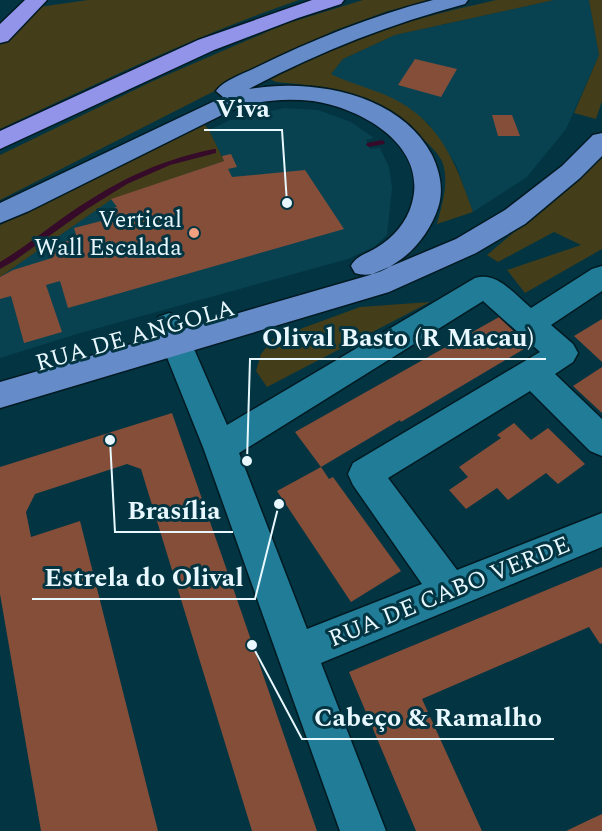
<svg xmlns="http://www.w3.org/2000/svg" width="602" height="831" viewBox="0 0 602 831" font-family="Spectral,serif">
<rect width="100%" height="100%" fill="#023442"/>
<!-- built -->
<path fill="#084251" d="M554 0H589L599 55 566 129 527 177 473 212 456 165 428 123 330 75 343 59 395 35Z
M284 108 318 110 351 122 374 138 366 140 370 149 380 148 389 167 392 188 387 235 374 247 348 259 77 334 0 358V277L111 199 224 161 209 130 230 120Z"/>
<!-- green -->
<path fill="#433e19" d="M88 0H299C196 35 98 83 0 129V45L39 7Z
M433 0 388 11 333 31 0 200V155L153 81 285 24 363 0Z
M496 0H554L395 35 343 59 331 74C350 84 372 88 392 98 441 122 456 164 473 212L437 224C442 204 449 184 443 164 440 154 427 143 420 136 375 89 336 88 276 82L270 79C339 36 418 18 496 0Z
M589 0H602V101L596 119 574 113 599 55Z
M203 123 209 130 224 161 112 199 0 277V225Z
M602 158V249L525 293 507 270 581 245 554 232 498 262 487 255Z
M430 302 267 387 256 371 261 354 273 339 360 307Z"/>
<g fill="none" stroke-linecap="round" stroke-linejoin="round">
<!-- stream -->
<path fill="#360a29" fill-rule="evenodd" d="M382 140 385 142 384 144 369 147 366 145 367 143Z
M214 149H216V153L170 165 127 184 87 209 14 261 0 269V262C22 249 43 232 64 217 113 183 155 161 214 149Z"/>
</g>
<!-- building -->
<path fill="#854e39" d="M415 59 457 69 441 97 398 85Z
M492 115H512L520 136H498Z
M231 154 237 167 228 169 232 177 305 170 344 229 68 308 60 281 46 285 62 332 24 343 11 296 0 299V277L13 270 52 258 49 246 77 238 74 228 109 219 106 210 117 207 111 199 224 161 222 156Z
M499 317 529 346 401 422 400 420 321 467 295 432Z
M602 319V362L574 336Z
M602 367V413L573 386Z
M172 413 231 582 317 831H252L141 469 127 464 35 494 26 512 31 537 80 521 158 831H41L0 594V467Z
M514 423 531 440 548 428 585 464 558 484 546 473 508 500 497 488 466 509 449 490 468 477 459 467 501 438 497 435Z
M321 467 329 479 333 477 401 571 351 602 277 491Z
M602 567V643L600 644 589 627 422 699 482 831H416L349 672Z
M602 814V831H566L589 820Z"/>
<g fill="none" stroke-linecap="round" stroke-linejoin="round">
<defs>
<path id="minor" d="M602 266V291L551 325 573 344 578 353 573 362 555 374 602 419V456L590 451 530 391 388 478 457 570 602 513V547L321 663 386 831H340L203 447 154 325 158 317 169 313 180 317 227 425 475 278C497 271 514 294 531 308L592 269ZM483 301 540 352 353 463 348 474 353 485 422 584 307 629 239 453Z"/>
<path id="major" d="M433 0H468L465 4C390 24 318 52 249 89 311 78 400 93 432 155 440 172 444 190 438 208 431 229 416 250 397 262 384 271 370 278 355 273L351 266C356 256 366 254 376 248 393 238 407 222 412 203 428 145 361 108 313 101 285 98 258 100 232 110L29 211 0 223V203L223 97 216 91C224 80 243 74 255 68 312 40 371 16 433 0Z
M602 133V156L580 178 525 224 476 253 389 292 0 408V382L370 275 456 239 505 210 562 166 593 135Z"/>
<path id="highway" d="M25 0H47L8 41 0 43V24Z
M312 0H344L341 4 298 18 214 50 0 149V131L198 40Z"/>
</defs>
<!-- minor casing -->
<use href="#minor" stroke="#011a22" stroke-width="3"/>
<!-- major casing -->
<use href="#major" stroke="#011a22" stroke-width="3"/>
<!-- highway casing -->
<use href="#highway" stroke="#011a22" stroke-width="3"/>
<!-- minor -->
<use href="#minor" fill="#217d97" fill-rule="evenodd"/>
<!-- major -->
<use href="#major" fill="#658bc9" fill-rule="evenodd"/>
<!-- highway -->
<use href="#highway" fill="#9294ea" fill-rule="evenodd"/>
</g>
<!-- markers -->
<circle fill="#f2a080" stroke="#023442" stroke-width="2" cx="194" cy="233" r="6"/>
<g text-anchor="middle" stroke-width="6" stroke-linejoin="round" paint-order="stroke">
<!-- poi labels -->
<g font-size="24" fill="#e8f8fe" stroke="#023442" text-anchor="end">
<text x="182" y="227">Vertical<tspan x="182" dy="28">Wall Escalada</tspan></text>
</g>
<!-- street labels -->
<g font-size="24" fill="#e8f8fe" stroke="#023442">
<text transform="translate(135 335) rotate(-16)" y="8">RUA DE ANGOLA</text>
<text transform="translate(449 591) rotate(-22)" y="8">RUA DE CABO VERDE</text>
</g>
</g>
<!-- callouts -->
<path fill="none" stroke="#e8f8fe" stroke-width="2" d="M287 203L282 130H204M247 461L250 359H546M110 440L115 532H233M279 504L255 599H32M252 645L302 739H554"/>
<g fill="#e8f8fe" stroke="#023442" stroke-width="2">
<circle cx="287" cy="203" r="6"/>
<circle cx="247" cy="461" r="6"/>
<circle cx="110" cy="440" r="6"/>
<circle cx="279" cy="504" r="6"/>
<circle cx="252" cy="645" r="6"/>
</g>
<g font-size="26" text-anchor="middle" font-weight="bold" fill="#e8f8fe" stroke="#023442" stroke-width="6" stroke-linejoin="round" paint-order="stroke">
<text x="243" y="117">Viva</text>
<text x="398" y="346">Olival Basto (R Macau)</text>
<text x="174" y="519">Brasília</text>
<text x="144" y="586">Estrela do Olival</text>
<text x="428" y="726">Cabeço &amp; Ramalho</text>
</g>
</svg>
